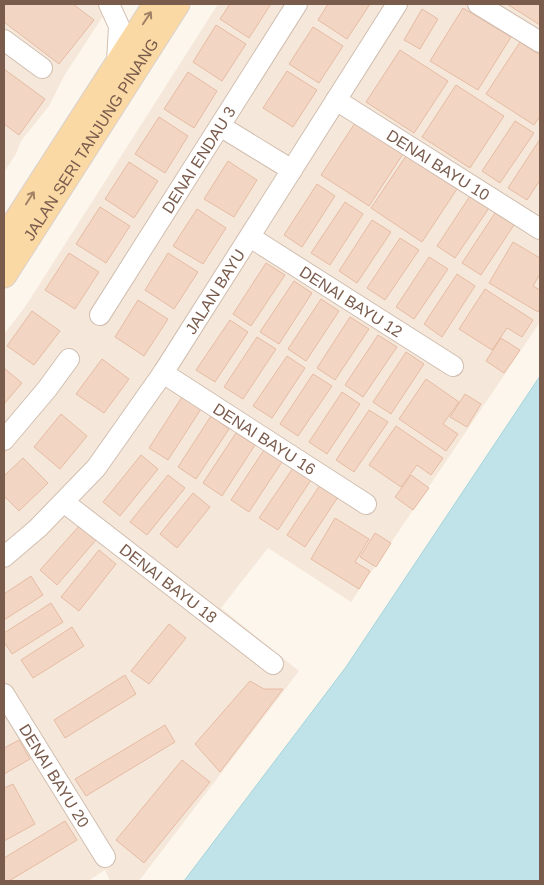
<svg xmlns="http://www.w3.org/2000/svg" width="544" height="885" viewBox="0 0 544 885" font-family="Arial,sans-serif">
<rect width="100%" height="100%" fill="#fdf6ec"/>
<!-- residential -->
<path fill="#f5e8da" d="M4 4H111L64 76 49 106 21 141 16 154 4 172Z
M218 4H540V322L351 602 268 548 221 608 299 671 139 881H110L105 870 88 881H4V334L25 307Z"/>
<!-- water -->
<path fill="#bfe3e8" stroke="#a5d3da" d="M540 376V881H184L346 667Z"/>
<!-- building -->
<path fill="#f3d5c3" stroke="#e6bba3" d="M4 4H73L94 20 59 64 4 22Z
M230 4H271L249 38 220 19Z
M328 4H370L347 39 318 20Z
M507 4H540V25Z
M463 8 511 37 478 90 430 61Z
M422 9 438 19 420 49 404 40Z
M216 25 246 44 222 81 193 62Z
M313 27 343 46 319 83 289 64Z
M520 42 540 55V116L534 125 486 94Z
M400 50 448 81 414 133 366 102Z
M4 69 45 99 19 135 4 124Z
M287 71 317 90 293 127 263 108Z
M188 72 217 91 194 128 164 109Z
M456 85 504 116 470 168 422 137Z
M159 117 188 136 165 173 135 154Z
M515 121 534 133 500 183 482 171Z
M355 123 403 154 369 206 321 175Z
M540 139V180L527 200 508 188Z
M406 156 457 189 422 242 371 208Z
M228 161 257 180 234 217 204 199Z
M129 162 158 181 134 218 105 199Z
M317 184 335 196 302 247 284 235Z
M470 196 489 208 455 258 437 246Z
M345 202 363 214 330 265 311 253Z
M100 207 130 226 106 263 76 244Z
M197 209 226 228 203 264 173 246Z
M495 213 514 225 481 275 462 263Z
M372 220 391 232 357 283 339 271Z
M400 238 419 250 385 300 367 288Z
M513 242 540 258V274L533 286 540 290V308L538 312 489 283Z
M69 253 99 272 75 309 45 290Z
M168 253 198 272 174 309 145 290Z
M429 257 448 269 414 319 396 307Z
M266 263 285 275 251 326 233 314Z
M457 274 475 286 442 337 424 324Z
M294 281 312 293 279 344 260 332Z
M485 289 533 320 522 337 507 328 492 350 459 329Z
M321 299 339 311 306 361 288 349Z
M138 300 168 319 144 356 115 337Z
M32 311 60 331 34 365 7 346Z
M350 317 369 329 335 380 317 368Z
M230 320 248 332 215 382 196 370Z
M378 335 397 347 363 397 345 385Z
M257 337 276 349 243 399 224 387Z
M501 338 520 350 504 373 486 361Z
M406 352 424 364 391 414 373 402Z
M287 356 305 368 272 418 253 406Z
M102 359 129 379 104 413 76 394Z
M4 368 22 383 4 404Z
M313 374 332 386 298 436 280 424Z
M426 379 459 402 443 424 458 434 446 451 399 419Z
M342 392 360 404 327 454 309 442Z
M465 394 481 404 467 427 450 417Z
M182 397 201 409 168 460 149 448Z
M369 410 388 422 354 472 336 460Z
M61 414 87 436 60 469 34 447Z
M211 416 229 429 196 479 178 467Z
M396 426 443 458 431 475 417 465 401 487 369 465Z
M236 433 255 445 222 496 203 483Z
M264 450 282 462 249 512 231 500Z
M141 455 158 469 120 516 103 502Z
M23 458 48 483 19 511 4 496V476Z
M293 468 311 480 278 530 259 518Z
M168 475 185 488 147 535 130 522Z
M411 475 429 488 413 510 395 497Z
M320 485 338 497 305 547 287 535Z
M193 493 210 507 177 548 160 534Z
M335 518 369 539 355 562 370 571 359 589 311 559Z
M80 525 96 540 57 585 40 570Z
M375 533 391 543 376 567 360 557Z
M99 550 116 564 79 611 61 597Z
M31 576 43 595 4 620V594Z
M51 603 63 622 12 654 4 642V633Z
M169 624 186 638 149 684 131 671Z
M72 627 84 646 33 678 21 660Z
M125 675 136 694 65 738 54 720Z
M250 681 264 689H283L220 772 195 744Z
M165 725 175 742 86 796 75 779Z
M19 740 30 759 4 774V748Z
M182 760 210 782 144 863 116 840Z
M13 784 35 824 4 841V788Z
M65 821 77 840 9 881H4V858Z"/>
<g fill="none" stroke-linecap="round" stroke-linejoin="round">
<defs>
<g id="minor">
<path d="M109 4 119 26 117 62"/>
<path d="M478 4 540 42"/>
<path d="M4 40 42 68"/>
<path id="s1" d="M336 100 540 229"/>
<path d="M220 126 292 170"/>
<path id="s2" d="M250 237 453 366"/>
<path id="s3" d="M100 315 297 4"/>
<path id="s4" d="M163 373 366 504"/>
<path d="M4 440 47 389 69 359"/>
<path id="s5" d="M65 503 273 664"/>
<path id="s6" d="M4 557 38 528 96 468 163 373 397 4"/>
<path id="s7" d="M4 694 105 857"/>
</g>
<g id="major">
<path d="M4 240 156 4"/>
<path id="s8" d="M4 275 177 4"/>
</g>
</defs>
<!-- minor casing -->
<use href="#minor" stroke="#d1beb0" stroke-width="22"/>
<!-- major casing -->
<use href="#major" stroke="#dad1cd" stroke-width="27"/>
<!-- minor -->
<use href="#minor" stroke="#fff" stroke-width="20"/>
<!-- major -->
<use href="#major" stroke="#fbd9a5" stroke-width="25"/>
</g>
<!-- one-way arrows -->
<defs><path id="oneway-shaft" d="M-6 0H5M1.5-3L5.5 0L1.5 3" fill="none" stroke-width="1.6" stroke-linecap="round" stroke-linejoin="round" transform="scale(1.25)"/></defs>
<g stroke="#a18267">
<use href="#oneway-shaft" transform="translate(147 18) rotate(-56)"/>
<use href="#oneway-shaft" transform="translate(30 198) rotate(-57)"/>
</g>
<g text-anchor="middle" stroke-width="4" stroke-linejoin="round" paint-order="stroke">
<!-- street labels -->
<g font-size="16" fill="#7a5c4d" stroke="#fffaf3">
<text dy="6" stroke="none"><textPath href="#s8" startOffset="161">JALAN SERI TANJUNG PINANG</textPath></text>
<text dy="6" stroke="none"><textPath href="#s3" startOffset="184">DENAI ENDAU 3</textPath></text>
<text dy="6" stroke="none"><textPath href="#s1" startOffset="121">DENAI BAYU 10</textPath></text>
<text dy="6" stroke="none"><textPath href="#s6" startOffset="341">JALAN BAYU</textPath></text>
<text dy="6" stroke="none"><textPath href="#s2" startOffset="120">DENAI BAYU 12</textPath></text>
<text dy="6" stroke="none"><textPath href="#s4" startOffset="121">DENAI BAYU 16</textPath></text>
<text dy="6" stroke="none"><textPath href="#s5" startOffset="131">DENAI BAYU 18</textPath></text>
<text dy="6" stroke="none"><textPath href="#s7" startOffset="96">DENAI BAYU 20</textPath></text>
</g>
</g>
<!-- border -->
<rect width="544" height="885" fill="none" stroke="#7a5c4d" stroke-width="10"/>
</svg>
